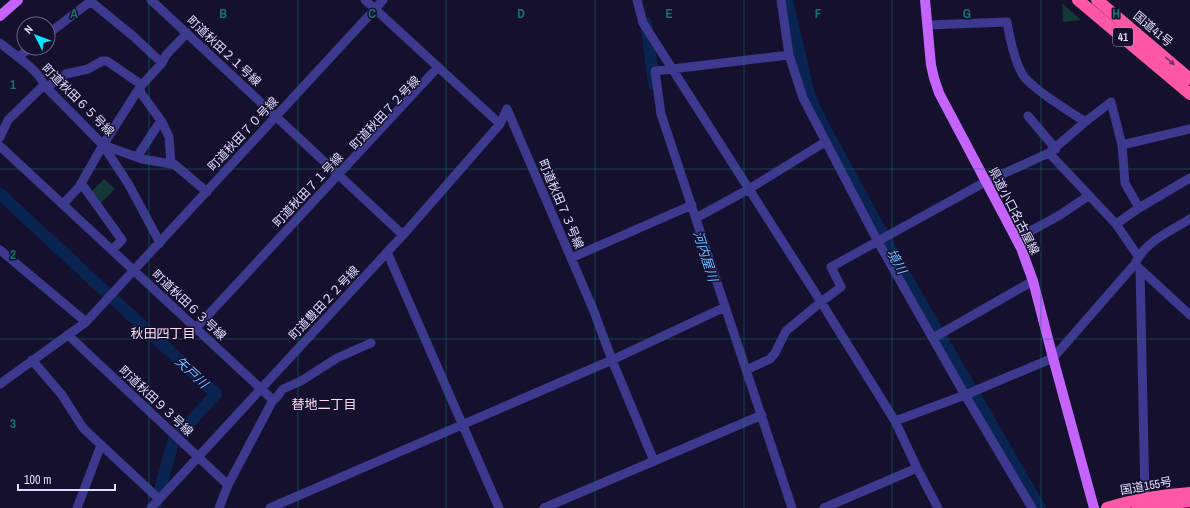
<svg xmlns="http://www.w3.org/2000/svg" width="1190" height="508" viewBox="0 0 1190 508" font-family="'Archivo Narrow','Noto Sans JP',sans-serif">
<rect width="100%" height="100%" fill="#15102d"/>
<!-- green -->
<path fill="#133736" d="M1062 3 1081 20 1063 22Z
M104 179 115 189 99 205 91 192Z"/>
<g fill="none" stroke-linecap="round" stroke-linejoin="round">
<!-- river -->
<path stroke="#0a2451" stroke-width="12" d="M787 0 809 95 823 125 902 270 1040 508
M646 23 654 84
M0 194 216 394 174 439 155 507"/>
<!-- minor -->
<path stroke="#3c398e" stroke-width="9" d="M89 0 133 36 162 63
M151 0 403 235
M365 0 375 9 383 0
M637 0 643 23 821 302 895 421 917 468 938 508
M781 0 789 55 803 98 878 242 965 395 1032 508
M928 25 1007 22C1009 36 1016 67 1025 78 1041 95 1065 108 1085 122
M48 34 91 1
M0 43C12 53 39 70 44 85L103 145 142 159 171 164
M789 55 655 71 661 114 792 508
M18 57 30 48
M507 109 593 309 612 360 654 461
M1028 116 1056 149
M0 137 8 120 44 85H50L66 74 88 69 102 61H107L139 83 141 93 162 122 169 137 171 164H174L207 192
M103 145 129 185 160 243
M1122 145 1190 129
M0 146 273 400 228 485 219 508
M1049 153 1116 224 1138 256
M137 157 158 125 162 122
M81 183 122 240 112 250
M63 204 79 187 103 145 140 87 162 63 166 55 187 33
M696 218 749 189 825 142
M1116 224 1139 208 1190 178
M1016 239 1060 215 1088 196
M0 250 86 322
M387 252 499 508
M571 258 692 205
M1139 268 1190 315
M1140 269 1145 497
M196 328 438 67
M68 335 228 485
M933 338 1033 281
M32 360 62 395 83 428 159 499
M746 370 770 359 775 353 786 331 821 302 841 287 831 267 985 182 1049 153 1085 122 1111 102 1122 145 1125 183 1139 208
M0 384 86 322 375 9 500 124
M273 400 276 398 283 389 301 381 337 358 371 343
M895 421 965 395 1053 358 1135 264C1144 242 1171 231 1190 219
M77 508 101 445
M151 508 403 235 500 124 507 109
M270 508 612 360 725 307
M544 508 762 415
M824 508 917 468"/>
<!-- major -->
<path stroke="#c563ff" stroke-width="10" d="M925 0 931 65 934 78 939 93 1021 248 1033 281 1053 358 1094 508
M0 16 18 0"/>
<!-- highway -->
<path stroke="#ff57a7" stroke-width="12" d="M1078 0 1190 94
M1097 0 1190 79
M1107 508C1136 499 1160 495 1190 493
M1138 508 1148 506 1190 501"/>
</g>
<!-- one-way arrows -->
<defs><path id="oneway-solid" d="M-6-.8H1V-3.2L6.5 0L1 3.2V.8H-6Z"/></defs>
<use fill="#7e3064" href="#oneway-solid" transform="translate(1170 61) rotate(41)"/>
<!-- grid -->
<path fill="none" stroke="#0f766e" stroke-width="1" stroke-opacity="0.55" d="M149 0V508M298 0V508M446 0V508M595 0V508M744 0V508M892 0V508M1041 0V508M0 169H1190M0 339H1190"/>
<g text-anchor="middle" stroke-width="3" stroke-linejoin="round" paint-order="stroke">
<!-- shield labels -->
<rect fill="#15102d" stroke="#a39fc0" stroke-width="1" x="1113" y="28" width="20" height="18" rx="3"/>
<g font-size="11" font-weight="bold" fill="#e0dcff">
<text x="1123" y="41">41</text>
</g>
<!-- street labels -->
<g font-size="12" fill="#e0dcff" stroke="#15102d">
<text transform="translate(1153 29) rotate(40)" y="4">国道41号</text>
<text transform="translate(224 51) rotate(43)" y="4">町道秋田２１号線</text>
<text transform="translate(78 100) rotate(45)" y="4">町道秋田６５号線</text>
<text transform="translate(385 113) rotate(-47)" y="4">町道秋田７２号線</text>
<text transform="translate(243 134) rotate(-47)" y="4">町道秋田７０号線</text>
<text transform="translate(308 190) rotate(-47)" y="4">町道秋田７１号線</text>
<text transform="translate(561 204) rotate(67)" y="4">町道秋田７３号線</text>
<text transform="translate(1014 211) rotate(63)" y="4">県道小口名古屋線</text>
<text transform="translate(324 303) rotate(-47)" y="4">町道豊田２２号線</text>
<text transform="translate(189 305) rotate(43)" y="4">町道秋田６３号線</text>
<text transform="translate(156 401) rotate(43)" y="4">町道秋田９３号線</text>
<text transform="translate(1146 486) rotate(-10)" y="4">国道155号</text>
</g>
<!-- water labels -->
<g font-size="13" font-style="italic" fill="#6abaff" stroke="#15102d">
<text transform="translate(706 256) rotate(72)" y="5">河内屋川</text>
<text transform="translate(897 261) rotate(61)" y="5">境川</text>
<text transform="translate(192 372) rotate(43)" y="5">矢戸川</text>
</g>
<!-- neighbourhood labels -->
<g font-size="13" fill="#ffdef3" stroke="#15102d">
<text x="163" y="338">秋田四丁目</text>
<text x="324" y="409">替地二丁目</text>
</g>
</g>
<g font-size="13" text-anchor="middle" font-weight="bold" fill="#0f766e" stroke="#15102d" stroke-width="3" stroke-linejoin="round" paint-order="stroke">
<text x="74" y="18">A</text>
<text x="223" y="18">B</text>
<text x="372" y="18">C</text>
<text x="521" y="18">D</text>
<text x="669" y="18">E</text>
<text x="818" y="18">F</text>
<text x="967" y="18">G</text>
<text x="1116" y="18">H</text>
<text x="13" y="89">1</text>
<text x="13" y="259">2</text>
<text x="13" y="428">3</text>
</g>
<!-- north arrow -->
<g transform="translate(36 36) rotate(312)"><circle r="19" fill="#15102d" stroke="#666281"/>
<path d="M0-3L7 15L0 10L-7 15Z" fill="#08e6ff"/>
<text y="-6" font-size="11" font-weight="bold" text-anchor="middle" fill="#e0dcff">N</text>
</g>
<!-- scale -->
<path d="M18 484v6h97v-6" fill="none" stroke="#e0dcff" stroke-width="2"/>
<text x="24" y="484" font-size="12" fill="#e0dcff" stroke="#15102d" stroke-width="3" paint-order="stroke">100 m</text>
</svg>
